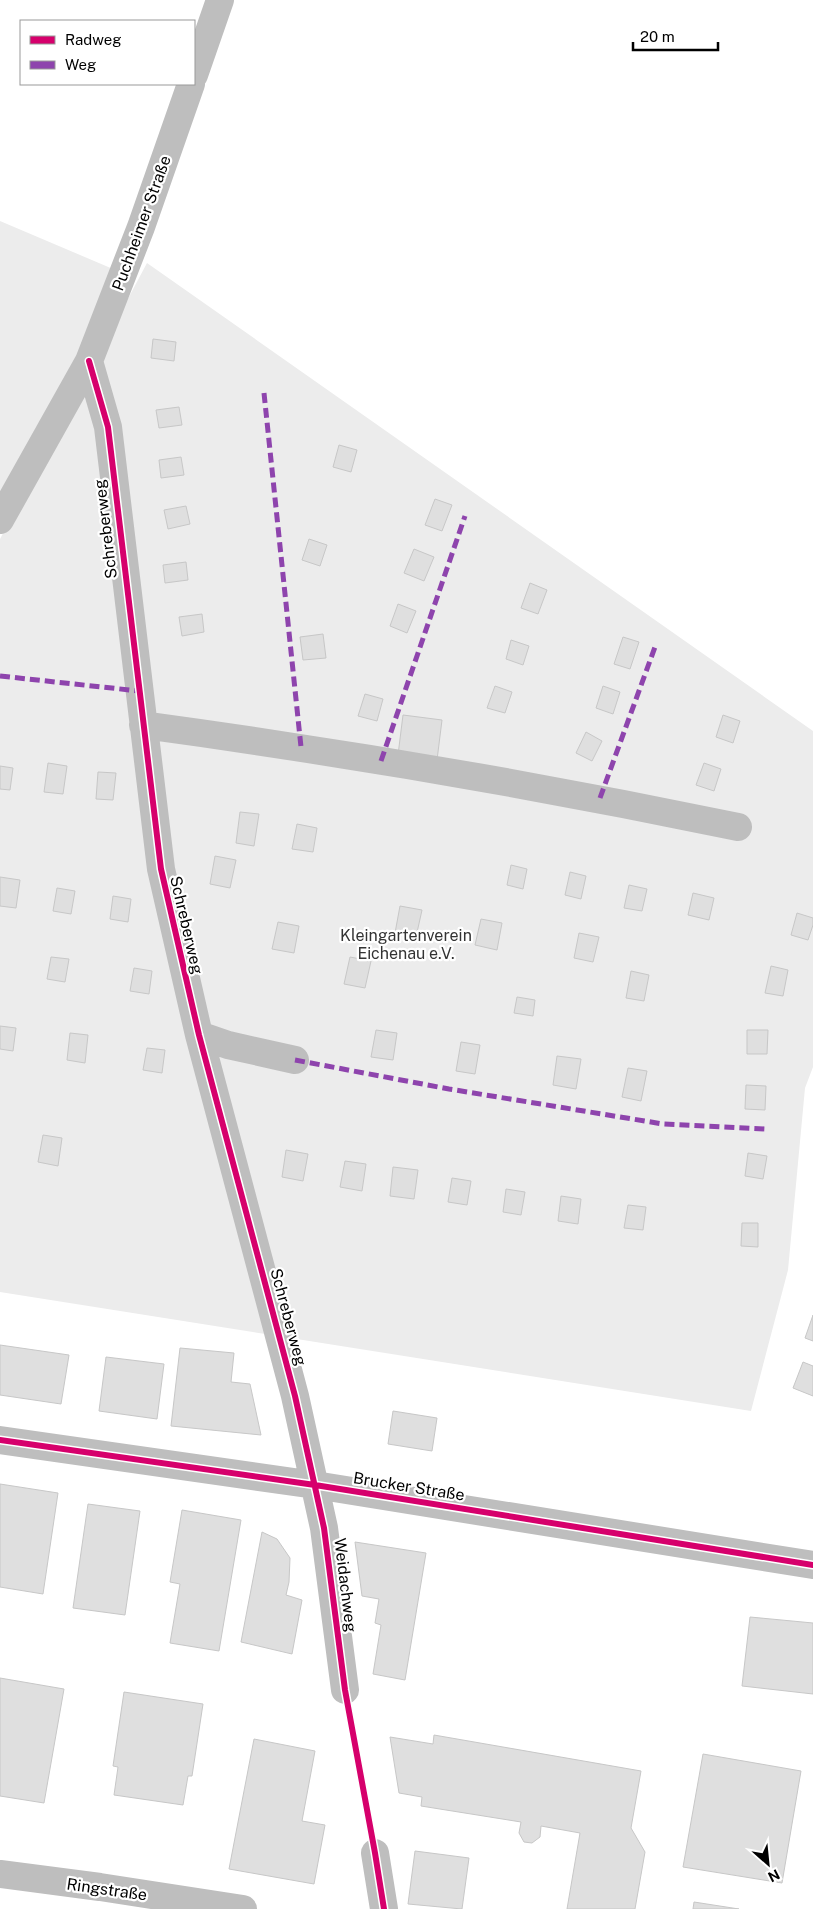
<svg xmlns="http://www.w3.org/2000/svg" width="813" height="1909" viewBox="0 0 813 1909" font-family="'Public Sans',sans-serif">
<rect width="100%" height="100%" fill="#fff"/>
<!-- green -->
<path fill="#ececec" d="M0 221 113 269 75 361 0 497Z
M147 263 813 731V1067L805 1088 788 1270 751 1411 0 1292V539Z"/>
<!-- building -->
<path fill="#dfdfdf" stroke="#c7c7c7" d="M153 339 176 342 174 361 151 358Z
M179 407 182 425 159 428 156 410Z
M339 445 357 450 351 472 333 467Z
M181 457 184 475 161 478 159 460Z
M435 499 452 505 442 531 425 525Z
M186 506 190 524 168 529 164 510Z
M309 539 327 545 320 566 302 560Z
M414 549 434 557 424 581 404 573Z
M186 562 188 580 165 583 163 565Z
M530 583 547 590 538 614 521 608Z
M398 604 416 611 407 633 390 626Z
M202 614 204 632 182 636 179 617Z
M323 634 326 658 303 660 300 637Z
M623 637 639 642 630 669 614 664Z
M511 640 529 646 523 665 506 659Z
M495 686 512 692 505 713 487 708Z
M603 686 620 692 613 714 596 708Z
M365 694 383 699 377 721 358 716Z
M403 715 442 720 437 760 398 755Z
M723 715 740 721 733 743 716 737Z
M586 732 602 741 592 761 576 753Z
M48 763 67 766 63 794 44 792Z
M704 763 721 769 714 791 696 785Z
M0 766 13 768 10 790 0 789Z
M98 772 116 773 113 800 96 799Z
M240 812 259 814 254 846 236 843Z
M297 824 317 828 313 852 292 849Z
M215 856 236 860 230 888 210 884Z
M511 865 527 869 523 889 507 885Z
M570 872 586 876 581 899 565 895Z
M0 877 20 880 16 908 0 906Z
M629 885 647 889 642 911 624 908Z
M57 888 75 891 71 914 53 911Z
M693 893 714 898 709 920 688 915Z
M113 896 131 899 128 922 110 919Z
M400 906 422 910 416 937 395 933Z
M797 913 813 918V925L808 940 791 935Z
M481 919 502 923 497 950 475 945Z
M278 922 299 926 294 953 272 949Z
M579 933 599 937 593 962 574 958Z
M51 957 69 959 65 982 47 979Z
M350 957 371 961 365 988 344 984Z
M771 966 788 970 783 996 765 993Z
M134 968 152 971 149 994 130 991Z
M631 971 649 975 644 1001 626 998Z
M517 997 535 1000 533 1016 514 1013Z
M0 1026 16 1028 13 1051 0 1049Z
M376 1030 397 1033 393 1060 371 1057Z
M747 1030H768L767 1054H747Z
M70 1033 88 1035 85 1063 67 1060Z
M461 1042 480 1045 475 1074 456 1071Z
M147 1048 165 1050 162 1073 143 1070Z
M557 1056 581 1059 576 1089 553 1085Z
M628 1068 647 1071 641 1101 622 1097Z
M746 1085 766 1086 765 1110 745 1109Z
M43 1135 62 1138 58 1166 38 1162Z
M286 1150 308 1154 303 1181 282 1177Z
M748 1153 767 1156 763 1179 745 1176Z
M345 1161 366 1164 362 1191 340 1187Z
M393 1167 418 1170 414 1199 390 1196Z
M452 1178 471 1181 467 1205 448 1202Z
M506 1189 525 1192 521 1215 503 1212Z
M561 1196 581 1199 578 1224 558 1221Z
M628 1205 646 1207 643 1230 624 1228Z
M742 1223H758V1247L741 1246Z
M813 1315V1341L805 1338Z
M0 1345 69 1355 61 1404 0 1395Z
M180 1348 234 1353 231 1382 250 1384 261 1435 171 1426Z
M106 1357 164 1364 157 1419 99 1411Z
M803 1362 813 1366V1396L793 1388Z
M393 1411 437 1418 432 1451 388 1444Z
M0 1484 58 1493 43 1594 0 1587Z
M88 1504 140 1511 125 1615 73 1608Z
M182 1510 241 1520 219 1651 170 1643 180 1584 170 1582Z
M262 1532 277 1539 290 1558 289 1582 286 1595 302 1600 292 1654 241 1642Z
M355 1542 426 1553 405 1680 373 1674 381 1625 375 1623 379 1599 362 1596Z
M750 1617 813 1623V1694L742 1686Z
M0 1678 64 1689 44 1803 0 1796Z
M124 1692 203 1704 192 1776H188L183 1805 114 1795 118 1767 113 1766Z
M434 1735 641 1771 631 1828 645 1852 635 1909H567L580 1833 541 1826 540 1837 532 1843 524 1842 519 1833 521 1822 421 1806 422 1797 399 1793 390 1737 433 1744Z
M254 1739 315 1751 302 1821 325 1825 314 1884 229 1869Z
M703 1754 801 1771 782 1883 683 1867Z
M415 1851 469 1858 462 1909 408 1904Z
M694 1902 739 1909H693Z"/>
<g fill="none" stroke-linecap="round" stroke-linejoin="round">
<!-- minor -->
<path stroke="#bebebe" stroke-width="28" d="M194 75 220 0
M89 361 108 427 161 869 199 1035 295 1396 324 1528 345 1690
M0 520 89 361 141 227 191 84
M143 725C342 752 541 786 738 827
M199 1035 228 1045 295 1060
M0 1440 315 1485 813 1565
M375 1853 384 1909
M0 1874 100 1887 243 1909"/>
<!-- quiet -->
<path stroke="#8e44ad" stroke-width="5" stroke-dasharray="10 5" stroke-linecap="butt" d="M264 393 301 747
M0 676 139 691
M381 761 465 516
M600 798 655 647
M295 1060 449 1089 663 1124 765 1129"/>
<defs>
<path id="cycleway" d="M89 361 108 427 161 869 199 1035 295 1396 324 1528 345 1690 375 1853 384 1909
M0 1440 315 1485 813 1565"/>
</defs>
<!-- cycleway casing -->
<use href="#cycleway" stroke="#fff" stroke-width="9"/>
<!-- cycleway -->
<use href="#cycleway" stroke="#d6006c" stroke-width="6"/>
</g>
<g text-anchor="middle" stroke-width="4.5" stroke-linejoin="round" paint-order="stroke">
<!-- street labels -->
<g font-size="16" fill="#000" stroke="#fff">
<text transform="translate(141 223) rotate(-70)" y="6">Puchheimer Straße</text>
<text transform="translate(105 529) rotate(-97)" y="6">Schreberweg</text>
<text transform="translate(187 925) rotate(77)" y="6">Schreberweg</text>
<text transform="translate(289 1317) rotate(75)" y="6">Schreberweg</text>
<text transform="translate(409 1486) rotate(9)" y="6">Brucker Straße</text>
<text transform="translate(346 1585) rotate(83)" y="6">Weidachweg</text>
<text transform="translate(107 1889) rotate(8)" y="6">Ringstraße</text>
</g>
<!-- park labels -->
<g font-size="16" fill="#333" stroke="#fff">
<text x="406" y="941">Kleingartenverein<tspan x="406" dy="18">Eichenau e.V.</tspan></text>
</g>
</g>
<!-- legend -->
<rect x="20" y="20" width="175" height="65" fill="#ffffff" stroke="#999999"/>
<rect x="30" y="36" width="25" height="8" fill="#d6006c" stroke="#999999"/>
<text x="65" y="45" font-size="15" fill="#000000">Radweg</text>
<rect x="30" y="61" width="25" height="8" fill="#8e44ad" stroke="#999999"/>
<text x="65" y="70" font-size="15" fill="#000000">Weg</text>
<!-- north arrow -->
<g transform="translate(768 1864) rotate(153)" stroke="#ffffff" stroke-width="4" paint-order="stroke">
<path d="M0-4L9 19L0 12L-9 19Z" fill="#000000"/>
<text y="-8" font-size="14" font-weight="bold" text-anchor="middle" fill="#000000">N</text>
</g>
<!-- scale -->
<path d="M633 42v8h85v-8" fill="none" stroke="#000000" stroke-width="2.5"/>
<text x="640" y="42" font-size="15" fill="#000000" stroke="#ffffff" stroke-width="4" paint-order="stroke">20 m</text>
</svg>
